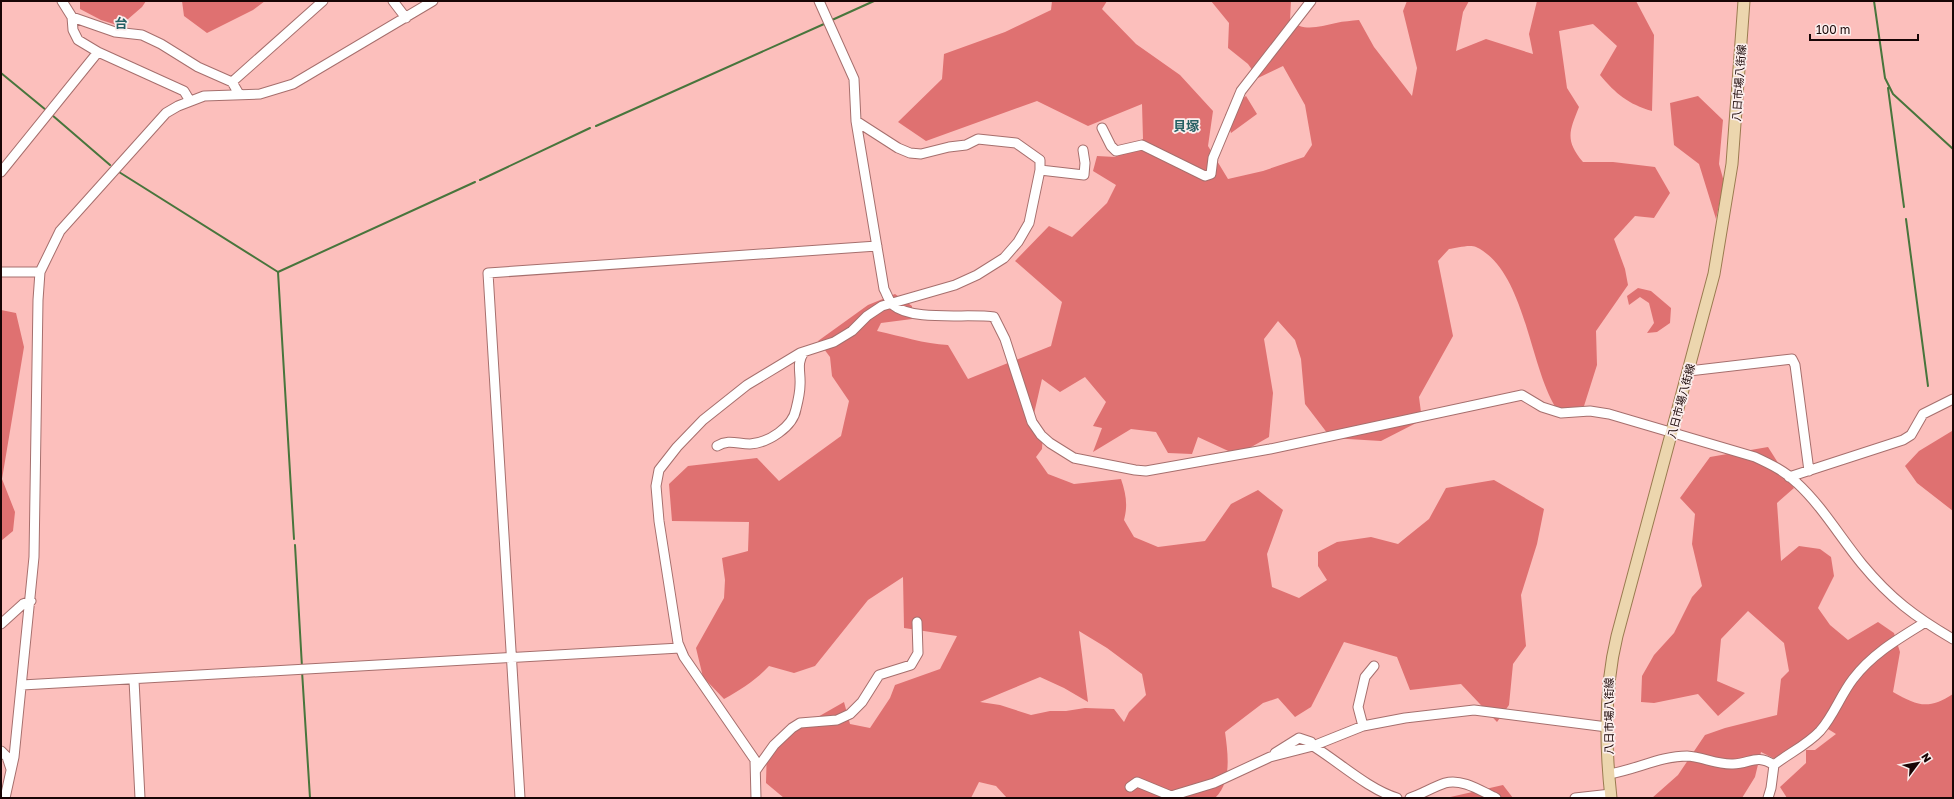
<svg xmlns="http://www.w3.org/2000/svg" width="1954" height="799" viewBox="0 0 1954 799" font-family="'Golos Text','Noto Sans JP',sans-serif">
<rect width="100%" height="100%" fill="#fcbfbc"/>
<!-- forest -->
<path fill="#df7171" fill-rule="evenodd" d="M80 1H146L142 7 120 26 101 20 80 9Z
M182 1H265L253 10 207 33 184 16Z
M1052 1H1107L1102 9 1136 44 1180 75 1213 111 1208 146 1228 179 1263 171 1304 157 1312 145 1305 105 1283 66 1258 78 1248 64 1228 48 1229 23 1211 1H1291L1290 20C1304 33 1320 26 1336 23 1344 21 1351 21 1359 20L1374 47 1412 96 1417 68 1403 11 1407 1H1469L1463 12 1456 51 1486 39 1533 54 1529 34 1537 1H1636L1654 35 1652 111C1628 104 1616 94 1600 75L1617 46 1593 24 1559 31 1567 88 1579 107C1569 132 1565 140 1583 162H1613L1655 167 1670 193 1654 218 1635 216 1614 239 1625 269 1628 285 1596 331 1597 365 1584 406 1565 409 1556 408C1529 365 1525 270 1476 247 1470 244 1456 248 1449 249L1438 261 1453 336 1419 397 1422 420 1381 441 1331 438 1305 404 1301 359 1295 340 1278 321 1264 339 1273 393 1269 437 1237 455 1198 437 1192 454 1168 453 1156 432 1131 429 1093 452 1102 428 1093 426 1106 402 1085 377 1060 392 1042 379 1033 418 1043 432 1042 449 1036 457 1048 474 1074 484 1121 479C1126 494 1128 505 1124 520L1134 537 1158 547 1205 541 1231 504 1258 490 1283 510 1267 554 1272 587 1299 598 1327 580 1318 566V552L1337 542 1371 537 1398 544 1429 519 1446 488 1494 480 1544 509 1537 544 1521 595 1526 646 1513 664 1509 705 1497 722 1461 684 1410 690 1397 657 1344 642 1311 707 1295 717 1278 698 1263 703 1225 732C1228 754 1232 782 1215 798H1007L996 786 979 782 971 798H784L766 783 767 746 844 702 850 724 870 728 890 698 895 685 940 669 957 636 904 628 903 577 868 600 815 666 794 673 769 666C756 680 741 690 724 699L703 677 696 648 724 598 725 580 722 558 748 551 749 522 672 521 669 484 688 466 757 458 779 481 841 436 849 401 832 376 830 357 818 341 868 305 895 294 912 306V319L881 323 877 331C901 336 924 344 948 345L968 379 1051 346 1062 302 1015 261 1049 226 1072 237 1107 203 1116 185 1093 171 1097 156 1115 157 1143 139 1142 104 1088 126 1037 101 926 141 898 122 942 79 944 54 1005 32 1051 10ZM1079 631 1107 648 1142 674 1146 695 1129 712 1124 722 1114 709 1085 708 1066 711H1050L1031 715 1000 705 980 702 1040 677 1064 688 1088 702Z
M1246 96 1257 114 1231 133 1225 115 1230 108Z
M1698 96 1723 120 1719 164 1724 182 1716 219 1699 164 1674 145 1670 103Z
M1638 288 1651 291 1671 308 1670 323 1657 332 1647 333 1654 323 1649 303 1640 297 1629 305 1627 296Z
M1 310 16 313 24 347 2 479 15 512 13 531 1 541Z
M1952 431H1953V511L1917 483 1905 466 1919 451Z
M1768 447 1794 488 1777 503 1781 561 1799 546 1820 549 1831 557 1834 576 1818 608 1830 625 1848 640 1878 622 1894 633 1900 652 1893 692C1918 706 1928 710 1953 694V798H1787L1780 787 1806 763V750H1815L1836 734 1828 729 1808 737 1775 759 1761 752 1755 777 1742 798H1652L1678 775 1705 735 1725 728 1777 715 1781 679 1789 671 1784 643 1748 611 1721 639 1717 681 1745 693 1718 716 1698 694 1654 703 1641 702 1642 676 1654 655 1674 633 1692 597 1702 586 1692 544 1695 514 1680 498 1710 457Z
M1503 785 1513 798H1446Z"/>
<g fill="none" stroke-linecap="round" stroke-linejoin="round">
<!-- stream -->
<path stroke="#48753c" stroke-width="2" d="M1874 1 1885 78 1893 94 1953 149
M832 20 874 1
M1 73 46 110
M1888 88 1904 207
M52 115 110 165
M596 126 824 24
M119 172 278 272
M480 180 590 128
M1906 219 1928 386
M278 272 294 539
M278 272 475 182
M295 545 302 667
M302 671 310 798"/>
<defs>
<path id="minor" d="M62 1 72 17 73 30 78 40 98 52 184 91 190 101
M393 1 406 18
M819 1 854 79 856 121 884 289C887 294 889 302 893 305 913 322 969 313 994 317L1005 339 1032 422 1041 435 1050 443 1074 458 1135 470 1146 471 1270 449 1522 395 1542 407 1561 413 1590 411 1609 414 1755 457C1770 464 1785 471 1797 483 1822 506 1840 537 1862 564 1890 598 1915 617 1953 639
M72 17 115 32 142 35 161 44 198 67 232 82 239 94
M232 82 323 1
M1102 128 1111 146 1116 151 1142 145 1205 176 1211 174 1213 158 1241 91 1311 1
M1040 170 1084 175 1085 163 1083 150
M1 172 98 52
M1 272H40
M1689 371 1792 359 1795 365 1809 471
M717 446C729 439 737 444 750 444 768 443 793 427 796 409 798 401 800 393 800 385 801 373 796 363 804 352
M1789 477 1903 440 1911 435 1923 414 1953 399
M1 624 23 604 31 601
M134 680 140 798
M22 685 680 648
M1363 726 1358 707 1365 677 1374 666
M1 751 7 757 11 769
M1275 753 1299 738 1311 742 1313 746C1339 762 1368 789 1397 798
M756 770 774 745 792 728 800 723 837 720 850 714 862 702 879 675 911 665 918 653 917 622
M1609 774C1635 770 1661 756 1687 756 1703 757 1718 765 1733 764 1750 764 1756 753 1774 765
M1130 787 1137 782 1171 796
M5 798 14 757 34 557 38 300 40 272 60 231 166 113 178 106 204 96 260 94 293 84 433 1
M520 798 488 273 877 246
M756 798 755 760 684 657 678 643 659 521 656 486 659 470 677 447 703 420 747 385 800 353 834 342 852 331 867 316 882 306 955 285 977 275 1004 258 1018 242 1029 223 1040 170V160L1016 143 978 139 966 145 949 147 921 154 910 153 898 148 856 121
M1170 798 1171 796 1214 783 1270 757 1313 746 1363 726 1405 718 1474 710 1607 727
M1410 798C1422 794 1433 787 1445 783 1462 778 1481 791 1496 798
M1575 798 1611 794
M1768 798 1771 788 1774 765C1789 753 1807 745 1820 731 1834 715 1840 696 1853 679 1872 654 1898 639 1924 623"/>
<path id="major" d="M1611 798C1605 744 1604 689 1617 636L1714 274 1732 164 1744 1"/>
</defs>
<!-- minor casing -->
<use href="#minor" stroke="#a66f6d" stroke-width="11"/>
<!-- major casing -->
<use href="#major" stroke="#9a7b50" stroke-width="13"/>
<!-- minor -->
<use href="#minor" stroke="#fff" stroke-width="9"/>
<!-- major -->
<use href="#major" stroke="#ecd6ae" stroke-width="11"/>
</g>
<g text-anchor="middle" stroke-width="3.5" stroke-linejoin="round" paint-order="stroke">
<!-- street labels -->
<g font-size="11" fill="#180505" stroke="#fbeeed">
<text transform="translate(1739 83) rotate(-86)" y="4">八日市場八街線</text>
<text transform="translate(1681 401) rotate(-75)" y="4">八日市場八街線</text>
<text transform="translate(1609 716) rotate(-90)" y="4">八日市場八街線</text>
</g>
<!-- quarter labels -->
<g font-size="13" font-weight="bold" fill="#255f63" stroke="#fbeeed">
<text x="121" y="28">台</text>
<text x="1186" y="131">貝塚</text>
</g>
</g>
<!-- border -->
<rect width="1954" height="799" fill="none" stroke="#180505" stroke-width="4"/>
<!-- north arrow -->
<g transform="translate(1918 763) rotate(58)" stroke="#fbeeed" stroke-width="3" paint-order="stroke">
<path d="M0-3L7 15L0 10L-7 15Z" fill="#180505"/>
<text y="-6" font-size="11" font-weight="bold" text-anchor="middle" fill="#180505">N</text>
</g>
<!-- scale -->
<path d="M1810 34v6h108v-6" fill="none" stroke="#180505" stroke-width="2"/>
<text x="1816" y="34" font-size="12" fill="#180505" stroke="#fbeeed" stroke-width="3" paint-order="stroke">100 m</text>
</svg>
